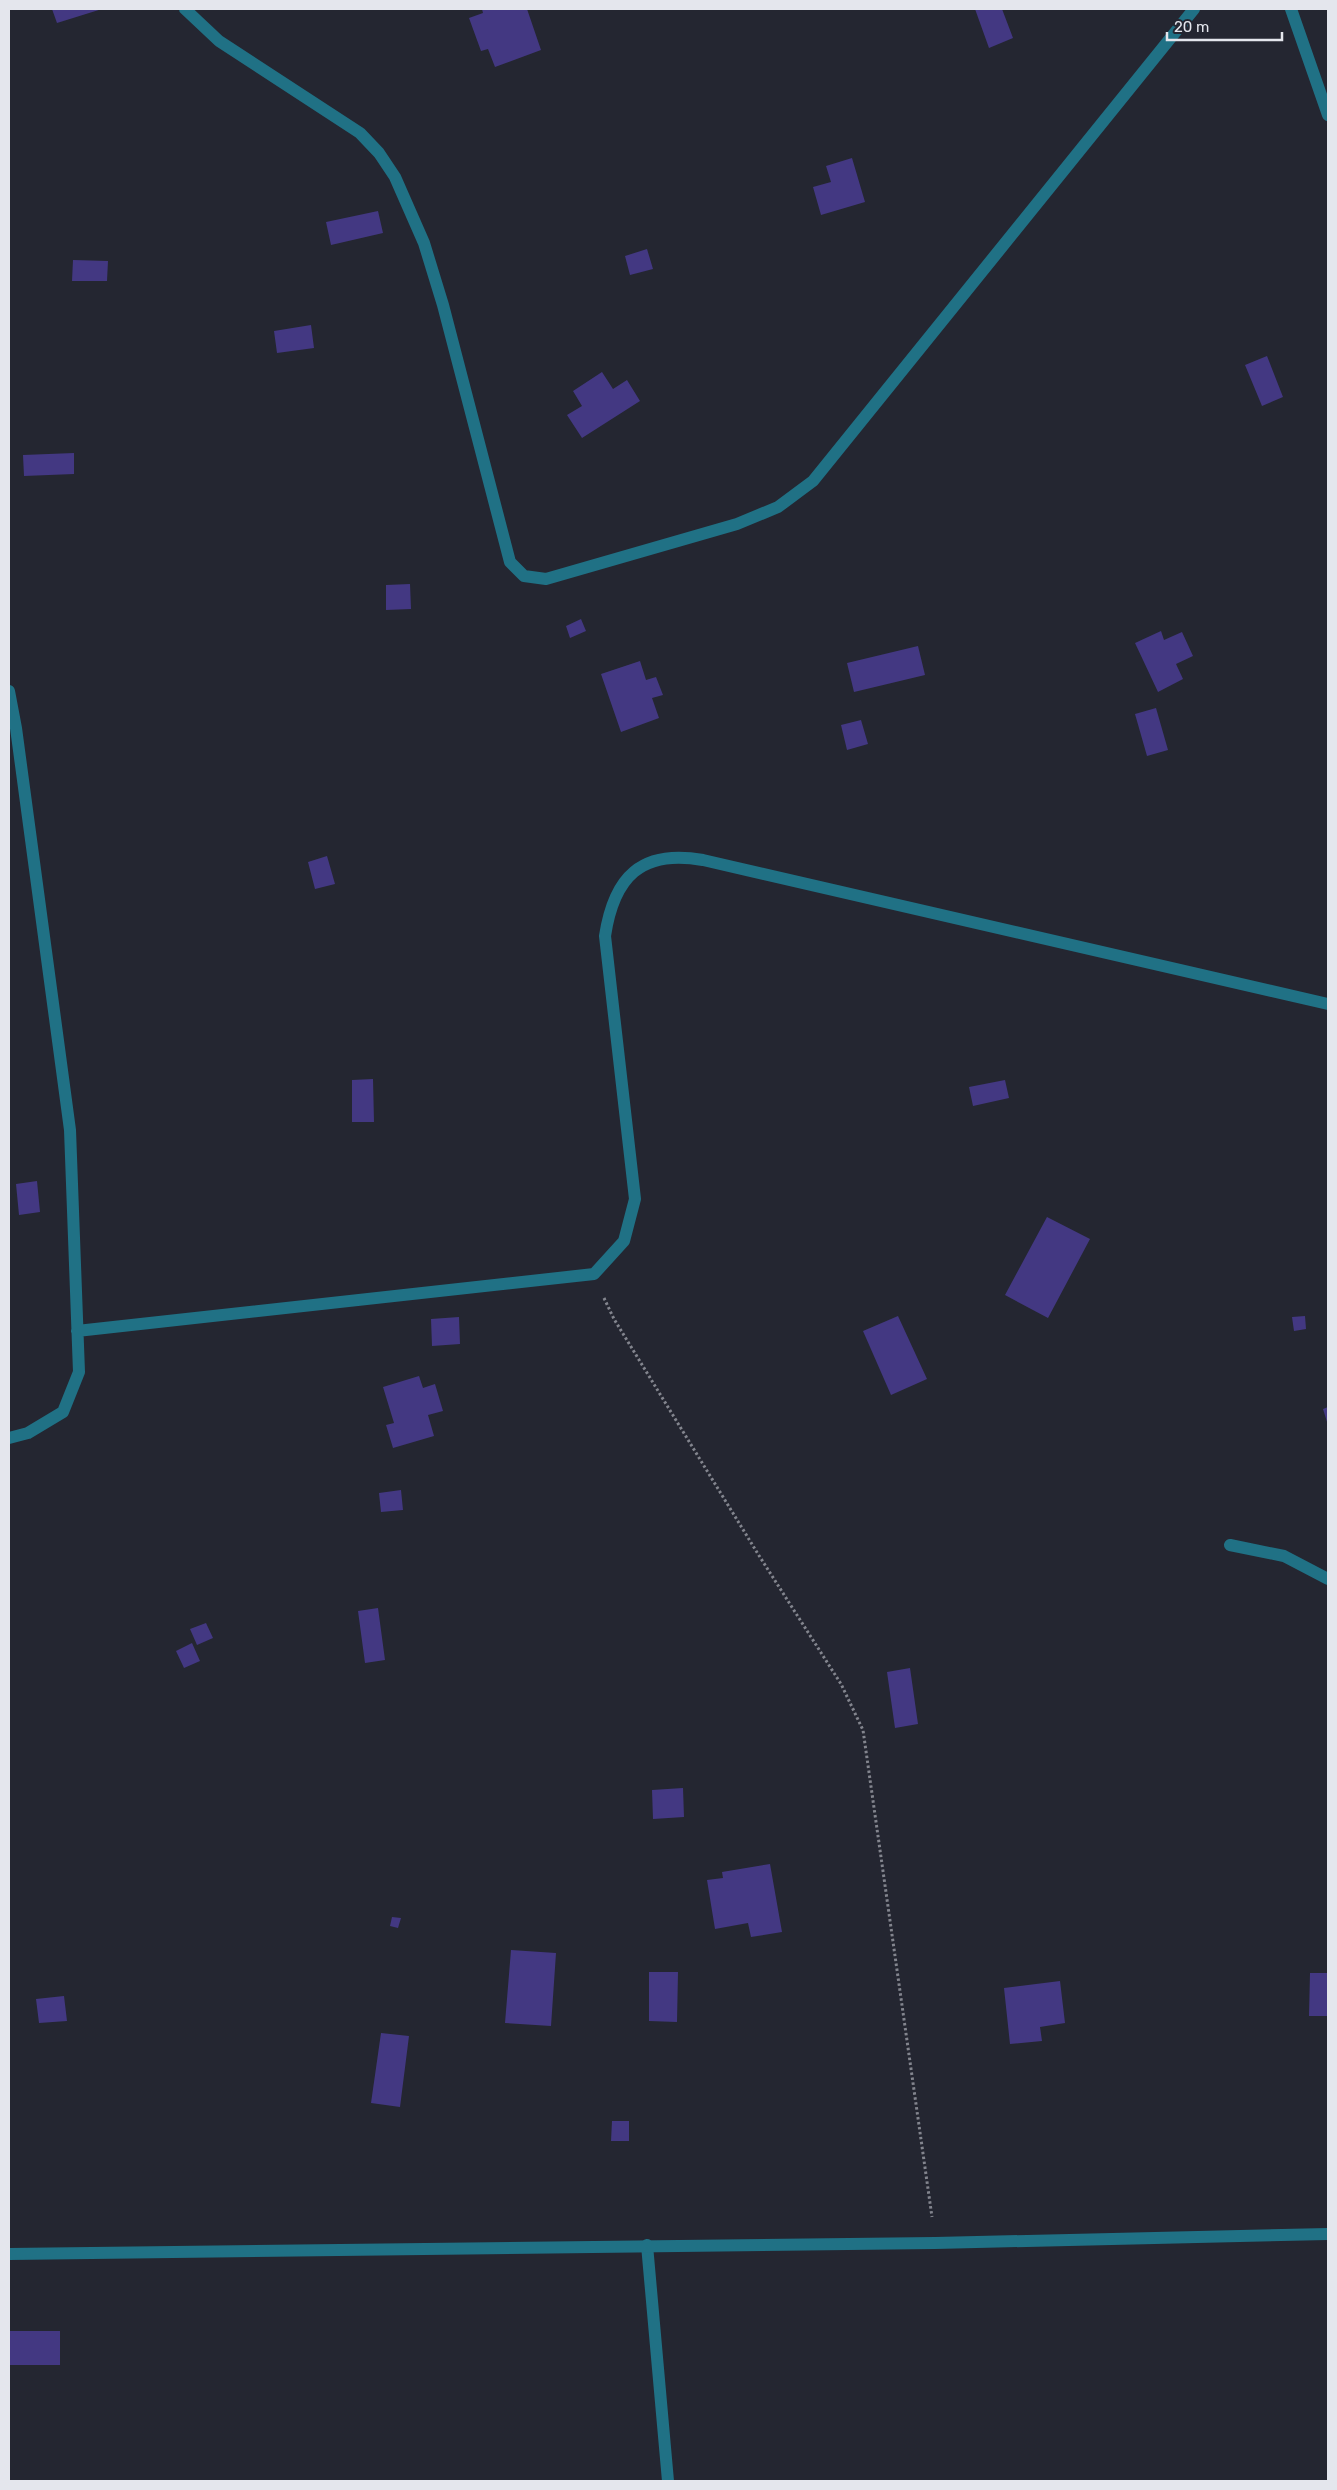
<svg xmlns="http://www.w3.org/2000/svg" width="1337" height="2490" viewBox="0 0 1337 2490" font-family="Rubik,sans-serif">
<rect width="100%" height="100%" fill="#242631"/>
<!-- building -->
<path fill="#433882" d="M52 9H102L57 23Z
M482 9H527L541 50 495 67 488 49 481 51 469 18 483 13Z
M975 9H1002L1013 38 989 48Z
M852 158 865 202 821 215 813 187 831 182 826 166Z
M378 211 383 233 331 245 326 222Z
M647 249 653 269 630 275 625 256Z
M73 260 108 261 107 281H72Z
M311 325 314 348 277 353 274 331Z
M1267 356 1283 397 1262 406 1245 365Z
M602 372 613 389 627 380 640 401 582 438 567 415 582 406 573 391Z
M74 453V474L24 476 23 455Z
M410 584 411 609 386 610V585Z
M581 619 586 631 570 638 566 626Z
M1161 631 1164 640 1182 632 1193 656 1176 664 1183 679 1158 692 1135 643Z
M918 646 925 675 854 692 847 663Z
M640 661 646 680 656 677 663 695 652 698 659 718 621 732 601 674Z
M1156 708 1168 750 1147 756 1135 714Z
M861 720 868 744 847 750 841 725Z
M327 856 335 884 315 889 308 862Z
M373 1079 374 1122H352V1080Z
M1005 1080 1009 1098 973 1106 969 1087Z
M37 1181 40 1212 19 1215 16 1184Z
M1047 1217 1090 1239 1048 1318 1005 1295Z
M898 1316 927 1379 891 1395 863 1331Z
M1305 1316 1306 1329 1294 1331 1292 1317Z
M459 1317 460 1344 432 1346 431 1319Z
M419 1376 423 1388 435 1384 443 1411 428 1415 434 1436 393 1448 386 1425 394 1423 383 1387Z
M1328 1407V1425L1323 1409Z
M401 1490 403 1510 381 1512 379 1493Z
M378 1608 385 1660 365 1663 358 1611Z
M206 1623 213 1638 197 1645 190 1629Z
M192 1643 200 1661 184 1668 176 1651Z
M910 1668 918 1724 895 1728 887 1672Z
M683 1788 684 1817 653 1819 652 1790Z
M770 1864 782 1932 751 1937 748 1923 715 1929 707 1880 723 1878 722 1872Z
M392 1917 401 1918 398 1928 390 1926Z
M511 1950 556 1953 551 2026 505 2023Z
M649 1972H678L677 2022 649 2021Z
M1310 1973H1328V2016H1309Z
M1060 1981 1065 2023 1040 2027 1042 2041 1010 2044 1004 1988Z
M64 1996 67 2021 39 2023 36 1999Z
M381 2033 409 2036 400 2107 371 2103Z
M612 2121H629V2141H611Z
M9 2331H60V2365H9Z"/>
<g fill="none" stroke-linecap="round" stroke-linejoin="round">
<!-- path -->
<path stroke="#83858e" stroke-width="3" stroke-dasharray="2.5 2.5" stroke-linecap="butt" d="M604 1298 614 1319 758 1554 841 1684 863 1730 932 2217"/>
<!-- minor -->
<path stroke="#207185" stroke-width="12" d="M185 9 219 41 360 133 379 153 395 177 424 243 443 305 510 562 524 576 546 579 737 524 778 507 813 481 1194 9
M1291 9 1328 115
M9 691 16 728 70 1130 79 1372 63 1412 28 1433 9 1438
M77 1331 594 1274 624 1241 635 1199 605 936C614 877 641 849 703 860L1328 1004
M1230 1545 1284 1556 1328 1579
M647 2245 668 2481"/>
<!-- tertiary -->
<path stroke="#207185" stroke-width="12" d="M9 2254 935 2243 1328 2234"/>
</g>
<!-- border -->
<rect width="1337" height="2490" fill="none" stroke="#e4e6ed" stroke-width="20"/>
<!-- scale -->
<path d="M1167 32v8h115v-8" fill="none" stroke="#e4e6ed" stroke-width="2.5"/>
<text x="1174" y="32" font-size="15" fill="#e4e6ed" stroke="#242631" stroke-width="4" paint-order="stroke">20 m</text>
</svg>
